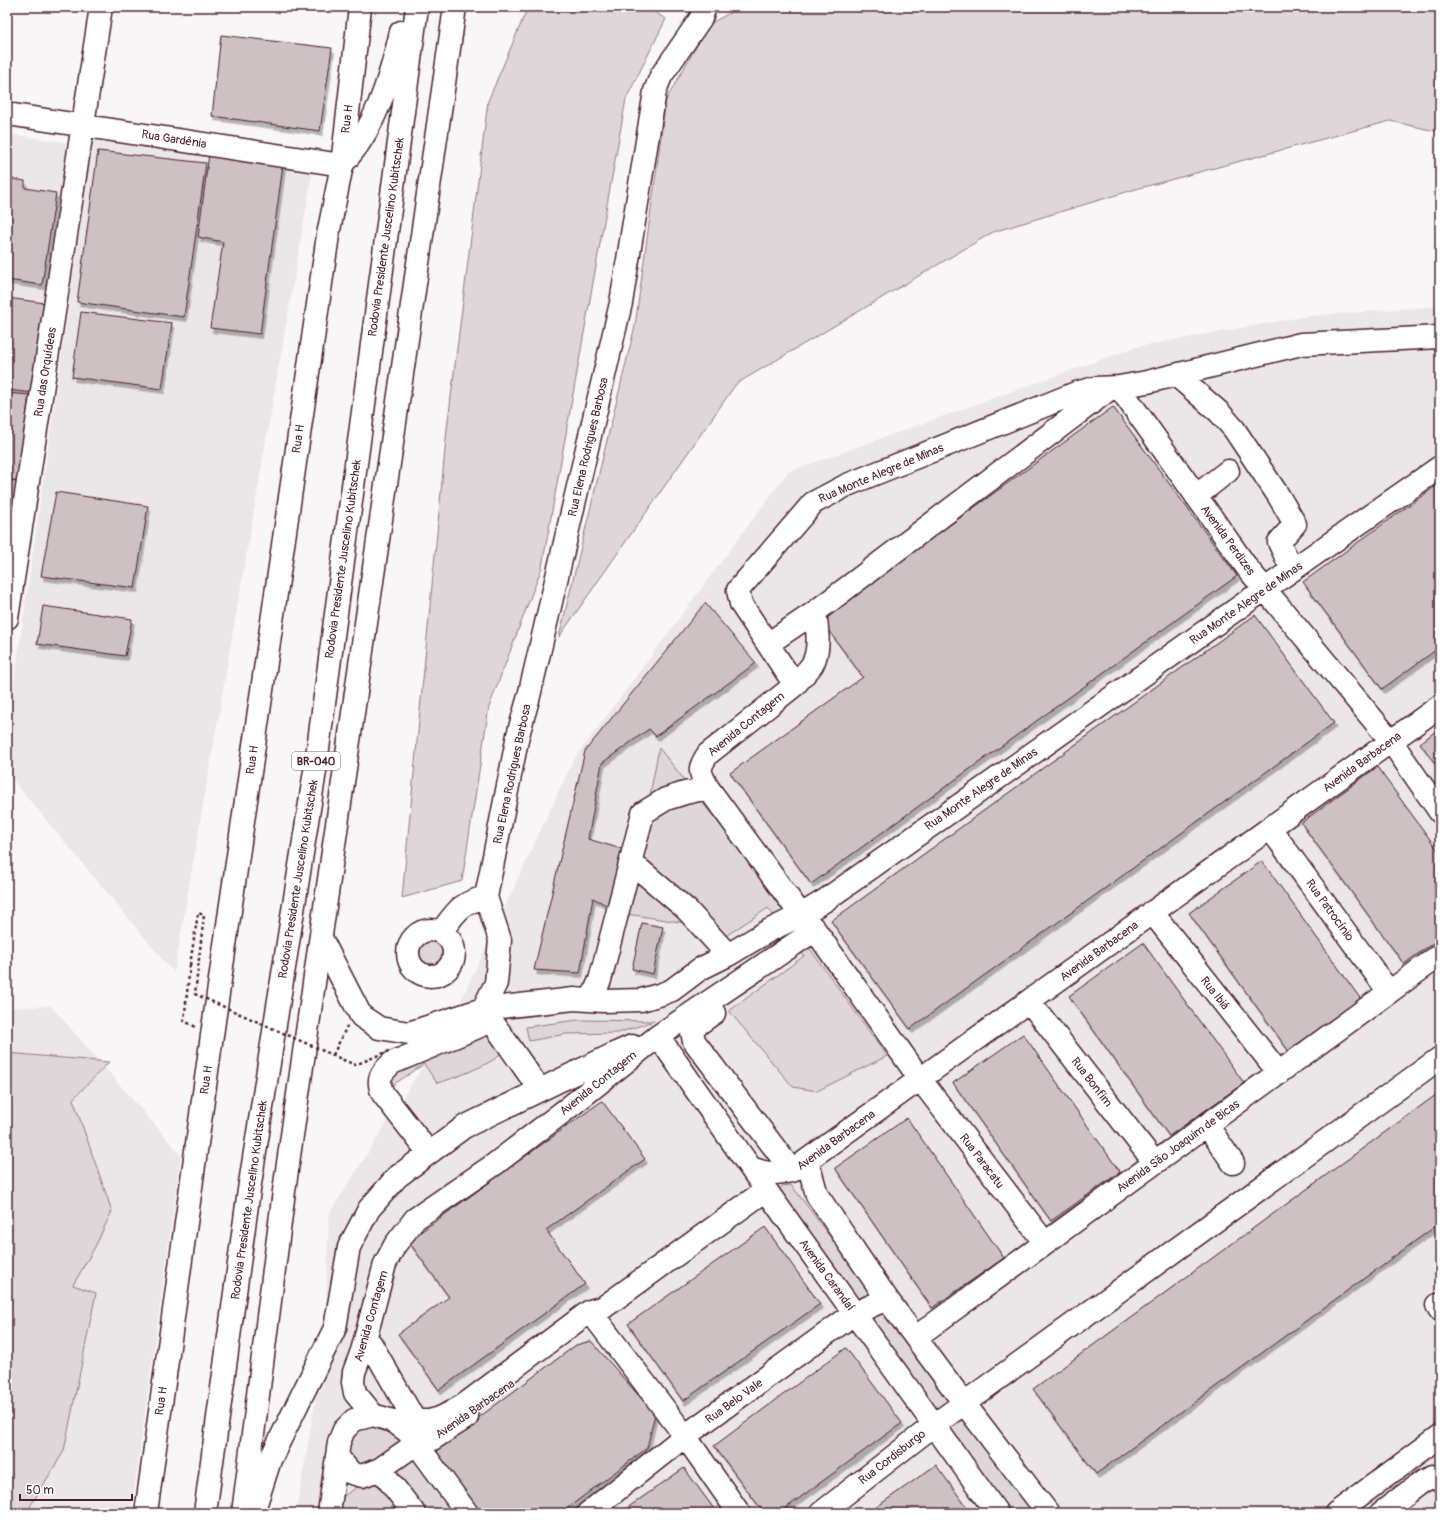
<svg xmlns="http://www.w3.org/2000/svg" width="1447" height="1520" viewBox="0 0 1447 1520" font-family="Pangolin,sans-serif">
<defs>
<filter id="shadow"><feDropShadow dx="2.5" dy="4.5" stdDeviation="0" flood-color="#0004"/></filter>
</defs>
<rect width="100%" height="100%" fill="#f8f6f7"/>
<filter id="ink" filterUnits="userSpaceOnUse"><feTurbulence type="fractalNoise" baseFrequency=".025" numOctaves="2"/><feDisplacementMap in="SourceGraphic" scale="8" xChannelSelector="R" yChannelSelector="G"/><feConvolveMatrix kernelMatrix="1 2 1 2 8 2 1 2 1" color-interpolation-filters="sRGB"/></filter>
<g filter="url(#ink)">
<!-- built -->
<path fill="#ebe6e8" d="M7 134 68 143 7 561Z
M93 138 313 169 174 973 7 773V731Z
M1440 306V1513H296L325 1346 329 1214 451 1022 573 761 788 472 1136 347 1308 316Z
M51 1006 181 1155 131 1513H7V1008Z"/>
<!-- green -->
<path fill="#ded6d9" stroke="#947a82" d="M528 7H646L666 19 626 99 542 567 489 707 462 881 402 898 447 429 488 101Z
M741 7H1440V132L1390 121 1136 189 993 232 736 384 559 637 635 326 666 100 709 24Z
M659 748 726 832 887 1056 817 1091 793 1087 729 1011 804 956 768 908 715 943 686 923 627 914Z
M419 952a14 14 0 1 1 28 0a14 14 0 1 1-28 0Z
M577 1020 654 1021 618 1033 566 1034 529 1041 526 1027Z
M477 1035 499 1038 503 1048C502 1050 502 1052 500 1054 493 1064 450 1080 437 1083L424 1064 393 1085 390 1072Z
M7 1053 109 1062 73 1099 112 1211 95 1247 73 1285 96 1293 64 1451 26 1513H7Z
M791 1185 799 1195 1035 1513H1005L778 1190 782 1186Z
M377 1423 402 1433 459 1513H427L396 1469 366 1466 350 1459 346 1442 354 1425Z
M365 1482 389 1485 401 1512 375 1510 368 1513H337L339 1499Z"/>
<!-- building -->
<path fill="#cdc1c4" stroke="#4a1f2b" filter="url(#shadow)" d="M221 35 332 48 320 131 212 116Z
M98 151 206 163 184 317 77 302Z
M209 154 283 165 260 334 210 328 223 242 198 237Z
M7 178 25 181V188L56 193 42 285 7 280Z
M7 298 45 303 34 393 7 390Z
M81 312 172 323 162 389 72 377Z
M7 393 29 395 18 481 7 479Z
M1113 407 1237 576 811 884 730 773 863 677 820 619Z
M7 480 17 481 7 562Z
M1440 483V647L1382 689 1303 582Z
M56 492 148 506 135 588 41 576Z
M705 603 756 663 656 736 649 729 602 763 588 839 625 850 610 907 593 898 580 973 534 970 585 751Z
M43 606 132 619 125 656 37 644Z
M1255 615 1334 723 910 1029 831 921Z
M1440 728V770L1420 743Z
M1377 767 1440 853V938L1404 964 1301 823Z
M1262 861 1362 1001 1290 1053 1189 913Z
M642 923 663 927 653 974 632 969Z
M1143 943 1244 1083 1169 1136 1069 996Z
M1023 1034 1120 1172 1051 1221 953 1083Z
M1440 1092V1223L1096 1474 1033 1389Z
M602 1101 645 1159 546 1230 585 1284 439 1390 398 1334 449 1297 408 1241Z
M907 1118 1004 1258 932 1308 835 1168Z
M765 1227 820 1304 683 1401 628 1324Z
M591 1341 655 1414 647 1448 561 1513H477L435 1461 439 1447 576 1345Z
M846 1348 902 1423 779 1513H764L714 1446Z
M936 1465 971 1513H868Z
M684 1468 717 1513H620Z"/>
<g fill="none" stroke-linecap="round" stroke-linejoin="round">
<defs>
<path id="minor" d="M7 114 342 165
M1176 375 1219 412 1234 429 1278 495 1295 524 1279 542 1292 570
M1119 387 1248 569 1391 741 1440 812
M1196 496 1228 471
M7 618 101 7
M769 643 815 612 1111 388
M795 685C800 678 807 672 812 665 821 649 817 629 815 612
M1270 828 1389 992
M631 862 687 910 728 955
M1152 912 1279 1073
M408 953a23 23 0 1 1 46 0a23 23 0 1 1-46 0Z
M441 932C457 911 459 904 486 897
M321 938 361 1016 379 1028 409 1033 483 1009 574 999 603 1001 641 1000 662 994 672 990 700 969 728 955 768 931 801 915 824 901 1265 589 1440 467
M591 1000 600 980 643 813 666 799 685 793 708 788
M1029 1001 1155 1163
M483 1009 496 983 500 940 486 897 518 735 529 696 621 303 655 91 661 76 701 18 705 7
M484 1010 540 1090
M714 1013 694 1027 692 1032 694 1041 792 1171
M658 1036 766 1190 997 1513
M1207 1125 1233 1163
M429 1153 383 1094C376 1079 381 1073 392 1063L492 1021
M807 1160 817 1195 887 1299 964 1403 1048 1513
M751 1168C767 1174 775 1174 792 1171L1440 706
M1045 1243 920 1079 815 930 801 915 708 788C700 772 697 770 708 754L795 685 741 604 738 590 813 503 847 485 1076 393 1095 388 1119 387 1147 382 1301 344 1440 337
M1437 1305 1440 1310
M590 1311 685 1436 739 1513
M916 1337 1440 955
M371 1344 415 1421
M373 1415 355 1393 353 1382 354 1372 362 1351 385 1264 395 1245 415 1219 495 1164 568 1108 658 1036 815 930
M393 1421H429L440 1418 450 1413 464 1405 590 1311 604 1307 766 1190
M337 1456 351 1473 362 1476 380 1469 410 1448 431 1440 467 1417
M380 1469 414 1513
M253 1513 270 1460 335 1328 349 1247 369 1209 397 1177 464 1127 614 1054 632 1046
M329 1513 339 1442 344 1430 354 1420 373 1415 393 1421 408 1432 467 1513
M588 1513 685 1436 855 1313 887 1299
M821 1513 934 1425 1440 1058
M1336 1513 1440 1436
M1381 1513 1423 1481 1432 1477 1440 1480"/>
<path id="major" d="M146 1513 212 1035 328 235 342 165 360 7"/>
<path id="highway" d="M342 165C347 158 354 151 359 143 381 110 392 70 401 32
M205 1513 249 1190 315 771 417 7
M243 1513 284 1191 455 7"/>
</defs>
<!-- minor casing -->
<use href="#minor" stroke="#4a1f2b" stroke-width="25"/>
<!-- major casing -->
<use href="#major" stroke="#4a1f2b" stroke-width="25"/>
<!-- highway casing -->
<use href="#highway" stroke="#4a1f2b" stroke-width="25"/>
<!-- path -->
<path stroke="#4a1f2b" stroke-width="2.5" stroke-dasharray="3 3" stroke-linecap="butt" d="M190 965 184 1021 196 1027
M333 1055 347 1026"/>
<!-- minor -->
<use href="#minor" stroke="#fff" stroke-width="22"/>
<!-- major -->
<use href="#major" stroke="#fff" stroke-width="22"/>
<!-- highway -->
<use href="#highway" stroke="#fff" stroke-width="22"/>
<!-- path-bridge -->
<path stroke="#4a1f2b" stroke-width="2.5" stroke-dasharray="3 3" stroke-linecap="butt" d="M190 965 198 913 204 915 195 994 355 1065 389 1051"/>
</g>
</g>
<g text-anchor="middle" stroke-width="3" stroke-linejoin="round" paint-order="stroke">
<!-- shield labels -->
<rect fill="#fff" stroke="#80626b" stroke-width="1" x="292" y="752" width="48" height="18" rx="3"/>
<g font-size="11" font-weight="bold" fill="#4a1f2b">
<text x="316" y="765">BR-040</text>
</g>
<!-- street labels -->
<g font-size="12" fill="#4a1f2b" stroke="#fff">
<text transform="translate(347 119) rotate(-83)" y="4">Rua H</text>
<text transform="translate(174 139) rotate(9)" y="4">Rua Gardênia</text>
<text transform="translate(386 237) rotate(-82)" y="4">Rodovia Presidente Juscelino Kubitschek</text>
<text transform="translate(45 372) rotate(-81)" y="4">Rua das Orquídeas</text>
<text transform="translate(298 439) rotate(-82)" y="4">Rua H</text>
<text transform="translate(588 447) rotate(-77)" y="4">Rua Elena Rodrigues Barbosa</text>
<text transform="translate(881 473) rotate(-23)" y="4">Rua Monte Alegre de Minas</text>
<text transform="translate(1228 540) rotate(54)" y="4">Avenida Perdizes</text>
<text transform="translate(343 559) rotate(-82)" y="4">Rodovia Presidente Juscelino Kubitschek</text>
<text transform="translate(1246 603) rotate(-35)" y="4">Rua Monte Alegre de Minas</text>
<text transform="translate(746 724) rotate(-39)" y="4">Avenida Contagem</text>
<text transform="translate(252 760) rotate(-82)" y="4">Rua H</text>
<text transform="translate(1362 762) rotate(-36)" y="4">Avenida Barbacena</text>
<text transform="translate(512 774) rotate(-78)" y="4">Rua Elena Rodrigues Barbosa</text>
<text transform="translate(981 789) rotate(-35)" y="4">Rua Monte Alegre de Minas</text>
<text transform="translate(298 879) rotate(-81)" y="4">Rodovia Presidente Juscelino Kubitschek</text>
<text transform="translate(1330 910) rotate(54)" y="4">Rua Patrocínio</text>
<text transform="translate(1099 951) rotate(-36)" y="4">Avenida Barbacena</text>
<text transform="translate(1215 993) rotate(52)" y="4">Rua Ibiá</text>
<text transform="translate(206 1080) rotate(-82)" y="4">Rua H</text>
<text transform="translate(1092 1082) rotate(52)" y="4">Rua Bonfim</text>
<text transform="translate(598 1083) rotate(-39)" y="4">Avenida Contagem</text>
<text transform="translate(836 1140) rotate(-36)" y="4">Avenida Barbacena</text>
<text transform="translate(1178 1146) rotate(-36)" y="4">Avenida São Joaquim de Bicas</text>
<text transform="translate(982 1161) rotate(53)" y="4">Rua Paracatu</text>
<text transform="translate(249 1200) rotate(-82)" y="4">Rodovia Presidente Juscelino Kubitschek</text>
<text transform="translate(827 1275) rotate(54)" y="4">Avenida Carandaí</text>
<text transform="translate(371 1316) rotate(-74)" y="4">Avenida Contagem</text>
<text transform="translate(161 1401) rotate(-82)" y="4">Rua H</text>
<text transform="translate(734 1401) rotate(-36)" y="4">Rua Belo Vale</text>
<text transform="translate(475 1409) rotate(-35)" y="4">Avenida Barbacena</text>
<text transform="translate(892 1457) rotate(-38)" y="4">Rua Cordisburgo</text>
</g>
</g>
<!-- margin -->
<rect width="1447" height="1520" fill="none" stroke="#fff" stroke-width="24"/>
<rect x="12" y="12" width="1423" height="1496" fill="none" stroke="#4a1f2b" stroke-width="1.5" filter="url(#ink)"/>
<!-- scale -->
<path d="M20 1494v6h112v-6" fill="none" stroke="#4a1f2b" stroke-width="2"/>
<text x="26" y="1494" font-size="12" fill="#4a1f2b" stroke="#ffffff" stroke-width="3" paint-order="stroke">50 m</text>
</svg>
